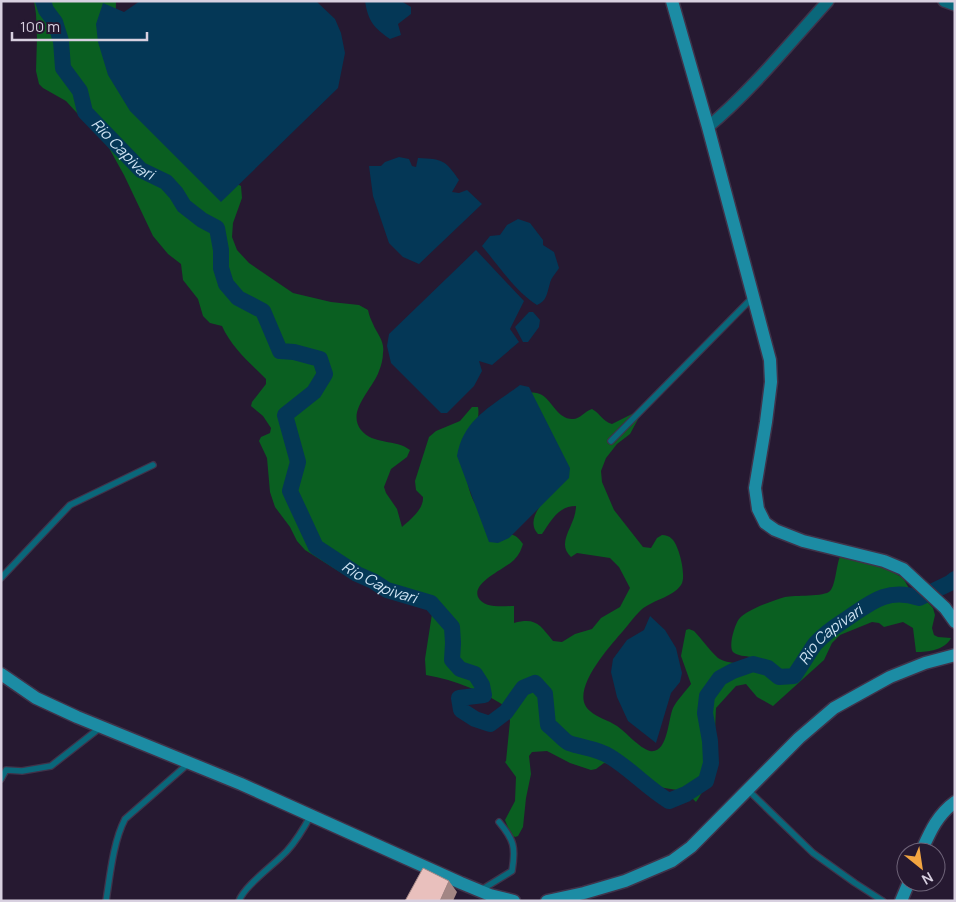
<svg xmlns="http://www.w3.org/2000/svg" width="956" height="902" viewBox="0 0 956 902" font-family="Manrope,sans-serif">
<rect width="100%" height="100%" fill="#261931"/>
<!-- forest -->
<path fill="#0a5f21" d="M34 1H116L115 40 237 184 241 186 242 198 233 223 232 237 237 250 249 263 293 293 331 302 359 305 368 310C369 315 371 320 373 324 377 334 385 341 383 353 383 359 381 366 379 371 373 389 346 411 361 430 373 445 396 439 410 450L407 457 391 469 384 487 386 493 397 509 402 527C410 520 424 509 423 497L416 490 415 481 429 437 436 431 460 421 472 407H478C480 418 475 426 471 436 463 460 464 489 479 510 483 516 491 527 497 530 509 536 514 531 523 544 521 550 519 555 514 560 505 569 472 582 478 597 484 609 503 606 514 606V623C536 617 540 625 553 641L562 642 575 634 592 629 601 618 620 607 630 588 619 567 610 558 577 553 571 557C555 542 576 526 576 506 558 506 551 521 542 534H538C523 518 549 496 559 484L522 392C528 392 537 392 542 395 552 401 558 419 572 419 579 420 585 411 592 409 601 414 602 421 612 424L638 411 643 410 630 434 617 444 606 458 601 471 602 482 614 510 643 547 651 548 657 538 662 535C666 535 669 536 672 539 679 545 687 577 681 585 672 598 651 600 640 611 634 617 628 625 623 631 610 646 567 693 590 711 598 718 608 720 617 726 626 732 639 748 650 751 668 754 668 719 673 708 677 700 686 691 691 684L681 656 686 630 689 629 694 631C702 639 709 650 718 658 725 663 746 666 752 659L751 657C746 656 737 656 733 652 728 646 735 624 739 619 748 609 772 601 785 597 794 595 825 597 830 591 836 585 836 564 841 554L864 556 903 578 910 590 921 595 933 608 935 615 932 628 934 635 938 637 951 638C945 650 928 652 916 652L913 628 903 622 884 627 879 623 872 622 840 635 832 643 824 660 773 706 757 697 746 684 736 686 716 708C714 743 717 772 696 802L688 794 677 790 646 785 631 778 609 764 604 763 596 769 591 770 570 763 547 751 532 752 529 756 531 774 526 798 523 827 518 836 515 837 511 835 505 820 515 801 516 777 505 762 506 761 510 721 508 708C484 692 456 680 426 675L425 659 432 614 429 608 376 585 343 574 305 550 297 541 290 527 275 507 270 492 267 458 259 441 261 437 270 433 271 428 263 416 251 406 252 402 266 384V379C249 362 232 348 222 326L210 323 203 316 198 299 183 280 181 264 168 254 153 236 124 175 109 148 66 101 43 88 39 84 36 71 37 38 36 14Z"/>
<!-- water -->
<path fill="#043756" d="M140 1H316L335 19 341 33 345 53 338 88 221 202 130 111 108 75 98 42 96 24 103 3 124 12Z
M365 1H401L411 7V14L398 24 401 35 390 39C374 28 368 21 365 1Z
M399 157 409 159 412 166 416 167 418 158C443 159 445 160 459 180L452 192 459 193 467 190 482 204 419 264 403 257 389 243 373 196 369 166H381L385 162Z
M518 219 530 223 543 240V245L554 252 559 268C556 273 551 278 550 283 547 293 547 301 537 305 514 290 499 266 482 246L490 236 500 235 507 225Z
M476 250 524 301 510 329 519 342 492 365 479 361 482 371 474 386 447 413H441L391 363 387 346 389 334Z
M529 312H533L540 320 539 327 528 342H523L515 327Z
M520 385 529 387 570 468 569 478 509 538 498 543 489 542 457 456C463 419 492 406 520 385Z
M650 616 665 630 676 648 682 673 680 682 671 693 656 743 628 721 617 697 611 672 613 659 627 640 644 630Z"/>
<g fill="none" stroke-linecap="round" stroke-linejoin="round">
<!-- river -->
<path stroke="#043756" stroke-width="16" id="s1" d="M43 1 46 10 55 22 61 41 63 68 80 91 85 112 141 170 166 182 176 193 184 206 202 220 217 228 221 250V268L226 284 238 298 263 311 280 351 294 352 320 359 325 374 314 392 285 415 298 462 290 491 316 547 357 574 373 581 387 590 431 603 452 627 453 643 452 660 460 669 475 674 482 685 484 695 459 698 461 710 475 719 490 724 506 712 523 688 535 683 545 694 548 725C554 729 564 741 569 743 583 748 596 748 609 756 631 769 647 788 669 801L686 794 706 781 711 763 710 741 705 713 707 696 720 678 733 671 753 664 768 668 779 677 794 676C801 666 808 654 815 644 824 634 834 627 845 620 870 603 887 587 919 598L950 583 955 579"/>
<defs>
<path id="lane" d="M611 441 753 297
M1 578 70 505 153 465
M1 779 6 770 22 771 51 766 101 727
M748 790 813 853 855 883 883 901
M481 890 512 871C516 847 514 840 499 822
M106 901C110 876 113 842 125 819L189 763
M239 901C244 886 275 864 287 851 297 840 304 828 311 815"/>
<path id="street" d="M944 1 955 5
M708 127C752 90 789 44 828 1"/>
<path id="secondary" d="M672 1 708 127 770 360 771 382 766 422 755 488 758 509 765 523 775 530 803 541 884 561 903 569 945 608 955 622
M1 674 36 698 77 717 241 784 461 883 490 895 514 901
M921 852C930 832 937 815 955 802
M547 901 584 893 625 881 672 861 691 847 799 738 834 708 890 677 925 663 955 655
M901 901 909 882"/>
</defs>
<!-- lane casing -->
<use href="#lane" stroke="#3f334a" stroke-width="8"/>
<!-- street casing -->
<use href="#street" stroke="#3f334a" stroke-width="14"/>
<!-- secondary casing -->
<use href="#secondary" stroke="#3f334a" stroke-width="15"/>
<!-- lane -->
<use href="#lane" stroke="#0a677a" stroke-width="5.5"/>
<!-- street -->
<use href="#street" stroke="#0a677a" stroke-width="11"/>
<!-- secondary -->
<use href="#secondary" stroke="#1c8ca4" stroke-width="12"/>
</g>
<!-- shaded-wall -->
<path fill="#a38684" d="M449 881 457 892 453 901H440Z"/>
<!-- building -->
<path fill="#e9c0bd" stroke="#a38684" d="M423 868 449 881 440 901H405Z"/>
<g text-anchor="middle" stroke-width="5" stroke-linejoin="round" paint-order="stroke">
<!-- water labels -->
<g font-size="15" font-style="italic" fill="#cfe3f3" stroke="#261931">
<text dy="5" stroke="none"><textPath href="#s1" startOffset="175">Rio Capivari</textPath></text>
<text dy="5" stroke="none"><textPath href="#s1" startOffset="776">Rio Capivari</textPath></text>
<text dy="5" stroke="none"><textPath href="#s1" startOffset="1558">Rio Capivari</textPath></text>
</g>
</g>
<!-- border -->
<rect width="956" height="902" fill="none" stroke="#d8d0e0" stroke-width="5"/>
<!-- north arrow -->
<g transform="translate(921 867) rotate(150)"><circle r="24" fill="#261931" stroke="#6d6277"/>
<path d="M0-4L9 19L0 12L-9 19Z" fill="#f2a541"/>
<text y="-8" font-size="14" font-weight="bold" text-anchor="middle" fill="#d8d0e0">N</text>
</g>
<!-- scale -->
<path d="M12 32v8h135v-8" fill="none" stroke="#d8d0e0" stroke-width="2.5"/>
<text x="20" y="32" font-size="15" fill="#d8d0e0" stroke="#261931" stroke-width="4" paint-order="stroke">100 m</text>
</svg>
